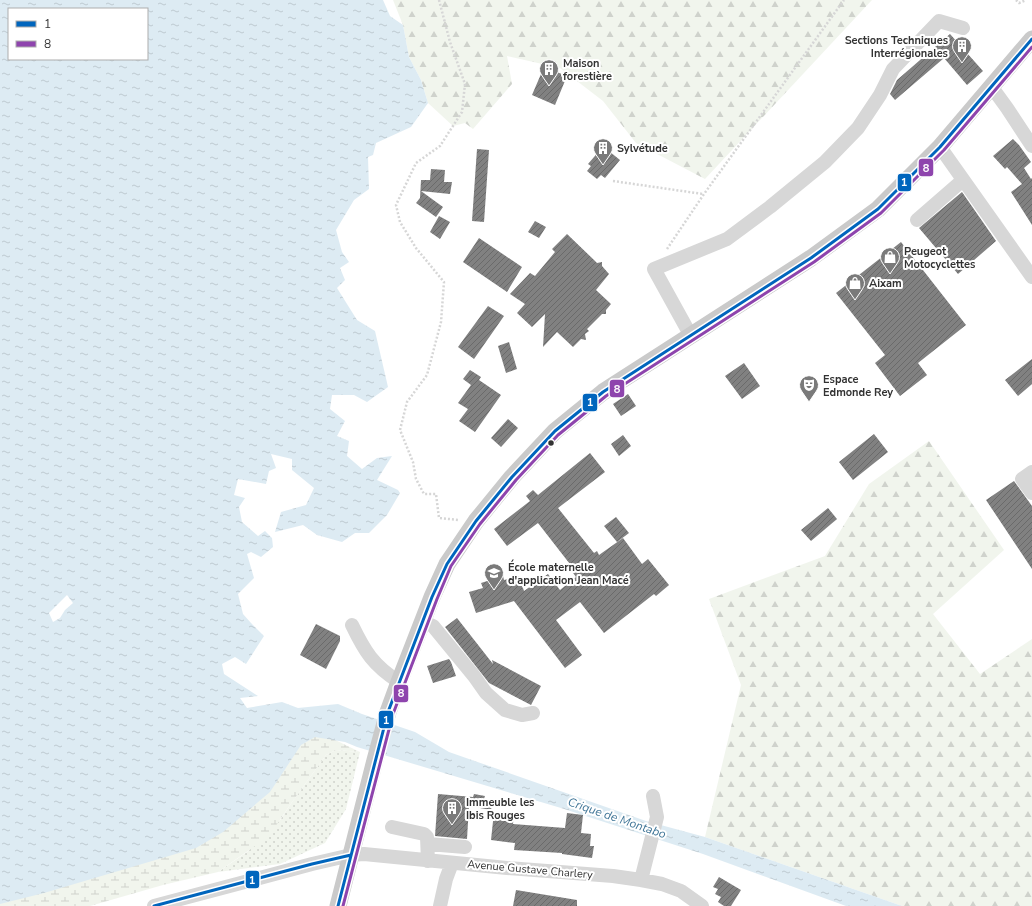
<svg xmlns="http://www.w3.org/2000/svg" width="1032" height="906" viewBox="0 0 1032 906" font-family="'Nunito Sans',sans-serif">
<defs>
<pattern id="grass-dots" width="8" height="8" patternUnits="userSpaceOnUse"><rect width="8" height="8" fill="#f1f5ed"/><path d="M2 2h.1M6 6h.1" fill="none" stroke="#cfd2cc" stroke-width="1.8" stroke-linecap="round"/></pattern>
<pattern id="forest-firs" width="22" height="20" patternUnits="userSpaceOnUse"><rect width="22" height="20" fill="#f1f5ed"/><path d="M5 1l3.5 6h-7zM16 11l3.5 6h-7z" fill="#cfd2cc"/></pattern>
<pattern id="wetland-marsh" width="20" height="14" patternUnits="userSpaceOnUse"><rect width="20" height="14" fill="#f1f5ed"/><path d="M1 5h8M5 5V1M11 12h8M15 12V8" fill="none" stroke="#cfd2cc"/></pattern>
<pattern id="water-ripples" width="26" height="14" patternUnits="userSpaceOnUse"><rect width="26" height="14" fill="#ddebf3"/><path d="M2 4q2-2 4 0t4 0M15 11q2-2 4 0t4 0" fill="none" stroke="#becad1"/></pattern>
<pattern id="building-hatch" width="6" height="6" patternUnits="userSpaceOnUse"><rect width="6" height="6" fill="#818181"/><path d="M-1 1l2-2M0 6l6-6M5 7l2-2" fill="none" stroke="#6a6a6a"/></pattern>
</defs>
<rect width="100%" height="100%" fill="#fff"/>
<!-- grass -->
<path fill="url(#grass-dots)" d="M336 750 360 752 346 809 325 843 280 864 218 872 247 852 281 819 290 805 326 755Z"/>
<!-- forest -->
<path fill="url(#forest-firs)" d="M393 0H872L705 179 636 143 603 101 560 68 507 56 512 84 473 129 465 123 453 126 428 103 421 80 409 57 403 25Z
M929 441 1004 550 933 614 980 674 1032 639V906H902L705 837 741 685 709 599 825 556 869 484Z"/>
<!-- wetland -->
<path fill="url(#wetland-marsh)" d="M215 727 323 734 360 752 336 750 326 755 290 805 269 836 218 872 163 885 90 906H0V793Z"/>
<!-- water -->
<path fill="url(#water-ripples)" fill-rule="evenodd" d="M0 0H383L390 16 403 25 409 57 421 80 428 103 411 127 376 143 373 155 368 157 369 189 354 200 336 230 342 252 349 262 340 268 345 280 337 288 357 320 375 331 388 387 367 402 354 395H332L330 409 345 421 337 436 349 441 347 456 362 469 377 458 392 456 377 480 398 490 400 493 387 515 369 533H355L342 542 317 535 303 525 275 532 281 512 306 505 314 488 292 470V459L271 454 276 468 269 471 266 484 238 479 234 495 245 498 239 507 242 522 258 536 265 531 272 538 273 547 261 557 251 552 247 554 254 578 238 594 243 614 251 623 264 636 246 664 235 657 222 664 224 674 258 696 240 698 247 708 282 702 298 708 338 704 362 714 415 732 449 752 646 821 705 837 902 906H846L703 854 561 808 357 747 345 742 315 737 301 745 270 792 223 832 196 848 44 893 0 904ZM9 9H147V59H9ZM67 595 73 603 65 610 60 618 53 622 49 613Z"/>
<!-- building -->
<path fill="url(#building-hatch)" d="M950 34 983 71 967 85 944 58 895 100 890 94 897 80Z
M544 67 567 76 555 105 532 95Z
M1013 139 1019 145 1031 162 1024 168 1031 179 1032 178V225L1011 192 1022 184 1007 167 1005 169 993 156Z
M477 149 489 150 484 222 472 221Z
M600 150 607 156 610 152 620 160 605 178 601 175 597 179 587 171 591 166 588 164Z
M431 169 445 170 444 182H452L450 194 421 191 443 207 436 217 416 203 420 198 421 180H430Z
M962 192 996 241 958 274 919 228Z
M439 216 450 222 440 239 430 232Z
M535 221 546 227 539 238 528 232Z
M567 234 593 259 597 263 602 262V266L609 274 596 290 611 304 606 310V314H602L587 329 589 331 585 334 586 340 581 339 573 347 557 332 543 347 545 314 532 327 517 313 525 304 510 294 530 273 535 276 555 252 552 249Z
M479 238 522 267 507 292 463 262Z
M901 242 966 325 918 363 927 375 900 396 875 363 885 355 836 293Z
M488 306 504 316 474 359 458 347Z
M509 342 517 369 506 373 498 346Z
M1032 359V384L1018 396 1005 380Z
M744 363 760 386 742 399 725 376Z
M470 370 481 377 479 380 501 395 475 432 459 421 468 409 458 403 471 385 463 379Z
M628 394 636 406 621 416 613 404Z
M508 419 518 428 501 447 491 438Z
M874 434 888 452 853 480 839 462Z
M623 435 631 446 619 456 611 444Z
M590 453 605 472 558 508 594 553 597 551 599 555 623 538 642 564 648 559 669 585 656 596 654 594 604 633 580 602 556 620 582 655 565 668 514 601 476 613 469 592 483 588 481 583 503 576 504 580 519 576 524 591 548 574 560 590 576 577 571 570 573 568 538 523 507 546 494 529 530 501 526 496 533 490 538 495Z
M1014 481 1032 506V569L986 500Z
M828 508 837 519 811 541 801 530Z
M616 517 629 533 617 542 604 526Z
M457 618 493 664 492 660 541 686 531 705 489 683 445 627Z
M316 624 340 636V641L326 669 300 655Z
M449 659 451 662 456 676 433 683 427 666Z
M438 794 473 797 474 794 485 796 484 799 493 800 491 810 469 806 467 839 435 836Z
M494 812 514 814 513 824 565 828 567 813 583 815 581 833 591 834 590 846H594L592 858 562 854V853L514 850 515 843 491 840Z
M719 877 741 890 731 906H724L718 902 721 897 715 894 718 889 713 887Z
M516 890 577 900V906H513Z"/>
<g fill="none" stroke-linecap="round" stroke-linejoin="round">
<!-- path -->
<path stroke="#d6d6d6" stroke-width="2.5" stroke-dasharray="2 2" stroke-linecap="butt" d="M439 0 450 42 465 84 462 112 440 146 416 163 396 205 400 222 416 248 444 282 441 322 427 375 407 402 400 430 413 462 416 479 424 494H436L439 518 459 520
M1016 0 1019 3 1026 0
M613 181 703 194
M667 249 704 194 844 0"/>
<!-- minor -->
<path stroke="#d7d7d7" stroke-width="14" d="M991 86 1007 108 1032 146
M940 147 1032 277
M917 220 963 180
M691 336 654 269 727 239 770 207 825 162 858 128 880 95 893 69 939 21 963 28
M1032 472 1022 479 1032 493
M422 621 433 626 474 676 486 693 505 710 522 715 533 713
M352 625C365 652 373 665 399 682
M392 827 424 834 427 837 428 861
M428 844 465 847
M641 880 657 817 653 796
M154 906 312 864 351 855 364 854 507 868 613 876 641 880 662 884 681 891 702 906
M440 906 446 879 452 863"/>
<!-- major -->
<path stroke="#cacaca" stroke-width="17" d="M338 906 375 760 388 712 399 682 432 597 447 564 476 521 512 477 555 431 603 392 811 258 878 209 940 147 1032 39"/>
<defs>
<path id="bus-1" d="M154 906 312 864 351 855
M338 906 388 712 432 597 447 564 476 521 512 477 555 431 603 392 811 258 878 209 940 147 1032 39"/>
<path id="bus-2" d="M343 906 393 714 437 599 451 566 480 524 516 480 558 435 606 396 814 262 881 213 944 150 1032 47"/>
</defs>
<!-- bus-1 casing -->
<use href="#bus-1" stroke="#fff" stroke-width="6"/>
<!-- bus-2 casing -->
<use href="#bus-2" stroke="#fff" stroke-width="6"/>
<!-- bus-1 -->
<use href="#bus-1" stroke="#0065bd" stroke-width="3"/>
<!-- bus-2 -->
<use href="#bus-2" stroke="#8e44ad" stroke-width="3"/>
</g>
<!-- icons -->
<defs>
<symbol id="building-pin" viewBox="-11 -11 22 30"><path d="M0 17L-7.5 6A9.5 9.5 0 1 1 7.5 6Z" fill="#7a7a7a" stroke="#fff"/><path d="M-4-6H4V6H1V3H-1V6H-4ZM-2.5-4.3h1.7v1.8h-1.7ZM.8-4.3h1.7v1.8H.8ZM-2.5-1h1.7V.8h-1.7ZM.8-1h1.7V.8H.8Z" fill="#fff"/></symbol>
<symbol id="shop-pin" viewBox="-11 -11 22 30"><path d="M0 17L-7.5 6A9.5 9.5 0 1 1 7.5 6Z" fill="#7a7a7a" stroke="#fff"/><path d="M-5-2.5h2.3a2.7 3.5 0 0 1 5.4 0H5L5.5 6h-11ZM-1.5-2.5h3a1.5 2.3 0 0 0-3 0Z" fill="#fff"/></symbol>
<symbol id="theatre-pin" viewBox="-11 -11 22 30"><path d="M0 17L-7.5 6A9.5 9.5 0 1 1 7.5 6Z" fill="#7a7a7a" stroke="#fff"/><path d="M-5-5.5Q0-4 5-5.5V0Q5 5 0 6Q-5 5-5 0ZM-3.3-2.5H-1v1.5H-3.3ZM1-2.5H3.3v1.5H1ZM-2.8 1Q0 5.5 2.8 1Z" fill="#fff"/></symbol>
<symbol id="school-pin" viewBox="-11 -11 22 30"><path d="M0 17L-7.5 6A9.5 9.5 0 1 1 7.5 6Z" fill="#7a7a7a" stroke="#fff"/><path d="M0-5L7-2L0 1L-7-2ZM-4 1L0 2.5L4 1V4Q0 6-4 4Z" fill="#fff"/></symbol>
</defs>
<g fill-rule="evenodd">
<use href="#building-pin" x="951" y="35" width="22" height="30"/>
<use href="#building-pin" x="538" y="58" width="22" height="30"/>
<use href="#building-pin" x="592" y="137" width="22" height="30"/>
<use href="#shop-pin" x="879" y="246" width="22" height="30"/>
<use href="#shop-pin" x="844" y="272" width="22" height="30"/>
<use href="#theatre-pin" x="798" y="374" width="22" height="30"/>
<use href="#school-pin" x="483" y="562" width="22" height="30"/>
<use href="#building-pin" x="441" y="797" width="22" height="30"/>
</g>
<!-- markers -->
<circle fill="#333" stroke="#fff" stroke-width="1.5" cx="551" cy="443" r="3.5"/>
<g text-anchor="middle" stroke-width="4" stroke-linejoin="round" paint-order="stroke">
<!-- poi labels -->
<g font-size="11" font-weight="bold" fill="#333" stroke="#fff" text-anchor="start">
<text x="948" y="44" text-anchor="end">Sections Techniques<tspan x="948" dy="13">Interrégionales</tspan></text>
<text x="563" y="67">Maison<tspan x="563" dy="13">forestière</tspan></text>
<text x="617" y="152">Sylvétude</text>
<text x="904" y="255">Peugeot<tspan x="904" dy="13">Motocyclettes</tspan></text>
<text x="869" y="287">Aixam</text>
<text x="823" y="383">Espace<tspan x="823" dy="13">Edmonde Rey</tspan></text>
<text x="508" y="571">École maternelle<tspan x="508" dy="13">d'application Jean Macé</tspan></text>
<text x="466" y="806">Immeuble les<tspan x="466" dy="13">Ibis Rouges</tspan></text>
</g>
<!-- street labels -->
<g font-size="11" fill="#333" stroke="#fff">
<text transform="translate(530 869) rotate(5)" y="4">Avenue Gustave Charlery</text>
</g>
<!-- water labels -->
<g font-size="12" font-style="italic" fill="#3f7597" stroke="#fff">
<text transform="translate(617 818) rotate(19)" y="4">Crique de Montabo</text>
</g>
</g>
<g stroke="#fff" stroke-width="1.5">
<rect x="918" y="158" width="16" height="19" rx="4" fill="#8e44ad"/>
<rect x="897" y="173" width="15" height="19" rx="4" fill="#0065bd"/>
<rect x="609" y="379" width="16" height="19" rx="4" fill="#8e44ad"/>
<rect x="582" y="393" width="16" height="19" rx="4" fill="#0065bd"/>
<rect x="393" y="684" width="16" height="19" rx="4" fill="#8e44ad"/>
<rect x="378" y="710" width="16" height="19" rx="4" fill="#0065bd"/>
<rect x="245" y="870" width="15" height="19" rx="4" fill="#0065bd"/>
</g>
<g font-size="11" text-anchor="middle" font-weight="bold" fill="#fff">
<text x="926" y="172">8</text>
<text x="904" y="186">1</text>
<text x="617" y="393">8</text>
<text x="590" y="406">1</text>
<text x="401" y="697">8</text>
<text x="386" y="724">1</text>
<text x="252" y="884">1</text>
</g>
<!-- legend -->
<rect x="8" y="8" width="140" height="52" fill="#ffffff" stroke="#adadad"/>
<rect x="16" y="21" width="20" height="6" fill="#0065bd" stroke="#adadad"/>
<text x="44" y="28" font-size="12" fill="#333333">1</text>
<rect x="16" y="41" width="20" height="6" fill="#8e44ad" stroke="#adadad"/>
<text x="44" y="48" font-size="12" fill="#333333">8</text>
</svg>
